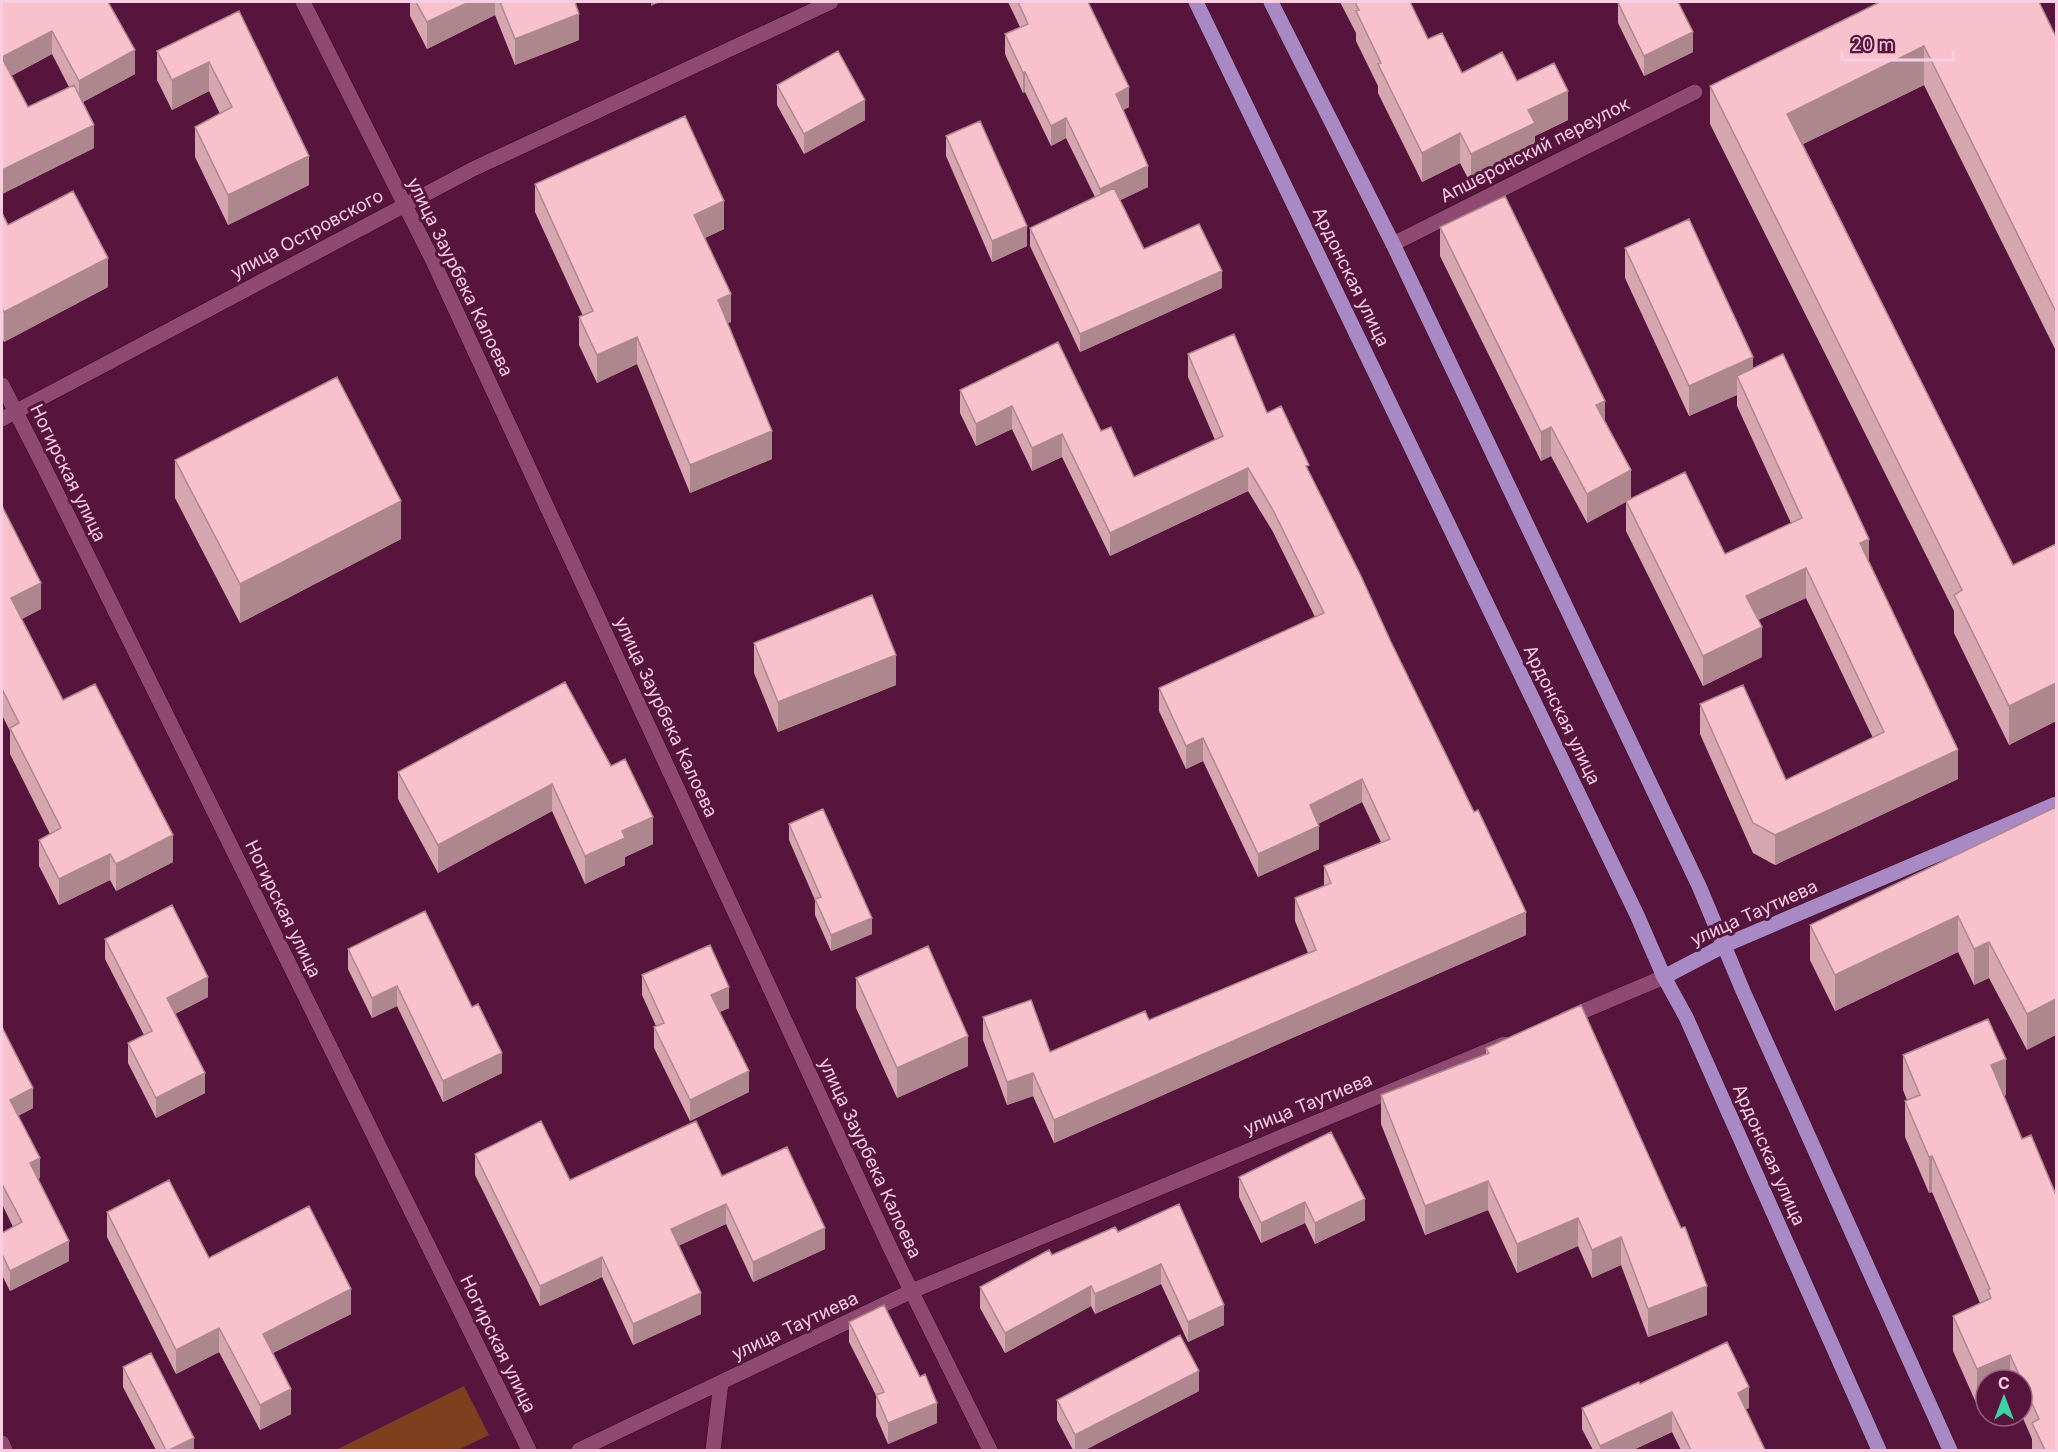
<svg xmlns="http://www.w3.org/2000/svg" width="2058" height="1452" viewBox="0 0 2058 1452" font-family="Inter,sans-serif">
<rect width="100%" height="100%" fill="#57153e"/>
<!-- green -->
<path fill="#7e3f1e" d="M464 1386 489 1435 458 1450H336Z"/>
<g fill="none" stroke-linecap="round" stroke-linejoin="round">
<defs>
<path id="minor" d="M303 2 433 261 893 1254 990 1450
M1393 244 1695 92
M2 385 44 467 529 1450
M2 419 473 169 831 2
M1565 1019 1664 977
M2 1443 5 1450
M579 1450 912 1291 1504 1044
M713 1450 721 1383"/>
<path id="major" d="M1196 2 1637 915 1664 977 1686 1017 1879 1450
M1271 2 1393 244 1699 886 1743 991 1950 1450
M1664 977 1725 945 2056 804"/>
</defs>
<!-- minor casing -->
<use href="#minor" stroke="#340322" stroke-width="16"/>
<!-- major casing -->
<use href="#major" stroke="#340322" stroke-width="16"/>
<!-- minor -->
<use href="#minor" stroke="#904a72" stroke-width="15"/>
<!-- major -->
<use href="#major" stroke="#a889c4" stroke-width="15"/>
</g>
<!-- wall -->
<path fill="#d5a6af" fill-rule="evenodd" d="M2 2 135 74 83 102 94 148 2 194ZM52 54 69 87 28 107 11 76Z
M410 2H575L579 40 515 65 495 15 427 49 410 16Z
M1008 2H1088L1129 107 1123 110 1148 187 1120 200 1144 249 1222 288 1080 352 1030 246V228L1095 197 1066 138 1051 146 1025 92 1023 93 1005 54V34L1020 27Z
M1340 2H1410L1428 39 1462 73 1517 81 1568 120 1535 136V152L1471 184 1460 163 1422 182 1378 93V86L1356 41V33Z
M1880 2 2056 37V351L1924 85 1803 144 2013 565 2056 544V721L2009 745 1954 633V611L1710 124V86Z
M1618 3 1693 52 1644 76 1618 23Z
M239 11 309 185 228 225 195 157V127L220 114 209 91 172 110 157 80V51Z
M777 85 865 120 804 154 777 105Z
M946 136 1027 246 992 262 946 156Z
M535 184 724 229 705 238 731 322 727 323 772 459 690 493 637 364 597 383 579 345V317L583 316 535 212Z
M2 213 8 225 108 287 4 342 2 338Z
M1440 227 1605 423 1631 498 1725 554 1791 523 1737 406V395L1689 416 1625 278V248L1753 368 1869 562 1958 779 1775 865 1753 853 1700 734V704L1786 780 1873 738 1806 598 1758 620 1762 657 1703 686 1626 531V502L1587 523 1551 456 1541 461 1440 256Z
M1188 354 1267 413 1309 471 1526 935 1054 1143 1033 1096 1007 1105 983 1040V1017L1050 1052 1149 1020 1308 953 1295 921V898L1324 886V866L1381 842 1362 802 1318 824 1319 849 1258 877 1203 761 1186 769 1159 711V688L1315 617 1273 532 1248 491 1110 556 1062 457 1032 471 1012 429 976 446 960 413V390L1101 431 1134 477 1215 440 1188 377Z
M175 460 401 539 240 623 175 498Z
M2 506 41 609 22 619 63 700 173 862 116 891 110 880 59 905 39 866V840L50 834 10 754V731L2 715Z
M754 643 896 685 778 732 754 673Z
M565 682 653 844 625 857V865L585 884 552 811 438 873 398 799V772Z
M2056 807 2027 1050 1989 978 1974 985 1958 952 1835 1011 1810 960V925Z
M789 824 872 934 831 951 815 915V900L789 840Z
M425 911 502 1073 443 1102 397 1006 372 1018 348 969V949Z
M105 939 208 997 175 1014 205 1093 156 1118 128 1063V1043L144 1035 105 959Z
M642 975 729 1008 720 1012 749 1092 690 1121 654 1048V1027L656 1026 642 995Z
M856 978 968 1066 897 1098 856 1008Z
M2 1027 33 1108 18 1116 40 1178 38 1179 69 1261 10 1291 2 1275V1233L13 1227 2 1204Z
M1486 1048 1707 1315 1648 1337 1621 1265 1592 1278 1578 1246 1517 1273 1488 1210 1425 1235 1381 1124V1095L1486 1054Z
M1903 1055 2006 1095 2004 1096 2022 1139 2056 1450H2032V1439L2022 1416V1380H1986L1977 1405 1953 1351V1316L1980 1303 1932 1192 1929 1193 1905 1137V1101L1907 1100 1903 1090Z
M475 1154 570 1180 722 1176 825 1249 753 1282 726 1224 678 1246 701 1314 633 1345 602 1277 540 1306 475 1175Z
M1239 1177 1365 1220 1315 1244 1305 1223 1261 1243 1239 1197Z
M1179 1204 1224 1325 1188 1342 1161 1284 1095 1314 1091 1306 1005 1353 980 1308V1287L1052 1255 1118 1232Z
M107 1212 209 1258 351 1314 273 1353 291 1414 260 1430 219 1352 176 1374 107 1237Z
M849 1322 937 1423 888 1444 876 1416V1395L849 1342Z
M123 1367 194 1450H156L123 1387Z
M1640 1384 1749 1408 1745 1409 1765 1450H1681L1672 1432 1633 1450H1593L1582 1429V1408Z
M1199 1391 1085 1450H1073L1057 1420V1400Z"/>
<!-- shaded-wall -->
<path fill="#ae878e" d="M469 2H495V15L427 49V22Z
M651 2H660L651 6Z
M579 14V40L515 65V39Z
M52 31V54L2 81V57Z
M1693 32V52L1644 76V56Z
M1924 46V85L1787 152V114Z
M135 50V74L79 104V81Z
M209 62V91L172 110V80Z
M1025 72V92L1023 93V73Z
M1129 87V107L1116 114V94Z
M1568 91V120L1535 136V152L1471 184V154L1528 110Z
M865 100V120L804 154V134Z
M1066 118V138L1051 146V126Z
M94 125V148L2 194V170Z
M1460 133V163L1422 182V153Z
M309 156V185L228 225V195Z
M1148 166V187L1100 210V189Z
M724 201V229L694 243V215Z
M1027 226V246L992 262V241Z
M108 258V287L4 342V312Z
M1222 271V288L1080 352V334Z
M731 294V322L718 327V300Z
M637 337V364L597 383V355Z
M1753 357V387L1737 376V395L1689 416V386Z
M1605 401V430L1596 405Z
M1012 406V429L976 446V424Z
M1551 427V456L1541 461V432Z
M772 431V459L690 493V465Z
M1062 434V457L1032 471V448Z
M1248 468V491L1110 556V533Z
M1631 470V499L1587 523V494Z
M401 501V539L240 623V584Z
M1869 539V569L1860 543Z
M1806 568V598L1746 625V596Z
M41 583V609L11 624V598Z
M1762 627V657L1703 686V656Z
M896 655V685L778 732V702Z
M2056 683V721L2009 745V706Z
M1203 738V761L1186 769V746Z
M1958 750V779L1775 865V835Z
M1362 779V802L1310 828V805Z
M552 784V811L438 873V845Z
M653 817V844L625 857V865L585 884V856L622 831Z
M1319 826V849L1258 877V854Z
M173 835V862L116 891V864Z
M110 854V880L59 905V879Z
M1526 912V935L1054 1143V1120Z
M1958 916V952L1835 1011V975Z
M872 918V934L831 951V935Z
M1989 942V978L1974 985V949Z
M208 977V997L167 1018V998Z
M397 986V1006L372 1018V998Z
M729 987V1008L711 1015V995Z
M2056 999V1035L2027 1050V1014Z
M968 1036V1066L897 1098V1068Z
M502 1053V1073L443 1102V1081Z
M2006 1059V1095L1991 1101V1065Z
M749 1071V1092L690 1121V1100Z
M205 1073V1093L156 1118V1098Z
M1033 1073V1096L1007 1105V1082Z
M33 1088V1108L10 1120V1100Z
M1932 1156V1192L1929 1193V1157Z
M40 1158V1178L30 1183V1163Z
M1488 1181V1210L1425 1235V1206Z
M1365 1199V1220L1315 1244V1223Z
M1305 1202V1223L1261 1243V1223Z
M726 1204V1224L671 1249V1229Z
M1578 1218V1246L1517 1273V1244Z
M825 1228V1249L753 1282V1262Z
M1621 1237V1265L1592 1278V1250Z
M69 1241V1261L10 1291V1271Z
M602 1257V1277L540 1306V1286Z
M1161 1264V1284L1095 1314V1294Z
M1091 1286V1306L1005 1353V1333Z
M1707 1286V1315L1648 1337V1309Z
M351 1289V1314L263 1358V1334Z
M701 1293V1314L633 1345V1324Z
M1224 1305V1325L1188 1342V1322Z
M219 1328V1352L176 1374V1350Z
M2010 1355V1380H1986V1401L1977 1405V1369Z
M1199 1371V1391L1085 1450H1075V1435Z
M1749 1387V1408L1738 1413V1393Z
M291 1389V1414L260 1430V1405Z
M937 1403V1423L888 1444V1423Z
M1672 1412V1432L1633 1450H1600V1446Z
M194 1438V1450H169Z"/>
<!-- building -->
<path fill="#f8c1cb" stroke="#ae878e" stroke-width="1.5" d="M2 2H108L135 50 79 81 52 31 2 57Z
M416 2H469L427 22Z
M500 2H575L579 14 515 39Z
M1018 2H1088L1129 87 1116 94 1148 166 1100 189 1066 118 1051 126 1025 72 1023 73 1005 34 1028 24Z
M1355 2H1410L1428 39 1442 33 1462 73 1502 52 1517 81 1554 63 1568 91 1528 110 1535 123 1471 154 1460 133 1422 153 1378 64 1381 63 1356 11 1359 10Z
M1621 2H1678L1693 32 1644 56 1618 3Z
M1880 2H2039L2056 37V312L1924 46 1787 114 2013 565 2056 544V683L2009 706 1954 595 1962 590 1710 86Z
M239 11 309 156 228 195 195 127 232 107 209 62 172 80 157 51Z
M838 51 865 100 804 134 777 85Z
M2 58 28 107 74 85 94 125 2 170Z
M685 116 724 201 694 215 731 294 718 300 772 431 690 465 637 337 597 355 579 317 593 311 535 184Z
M980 121 1027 226 992 241 946 136Z
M1114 188 1144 249 1199 224 1222 271 1080 334 1030 228Z
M73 191 108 258 4 312 2 308V213L8 225Z
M1505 196 1605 401 1596 405 1631 470 1587 494 1551 427 1541 432 1440 227Z
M1689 219 1753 357 1689 386 1625 248Z
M1234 334 1267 413 1281 406 1309 465 1306 466 1360 574 1391 642 1474 812 1478 810 1526 912 1054 1120 1033 1073 1007 1082 983 1017 1031 1000 1050 1052 1145 1011 1149 1020 1316 950 1295 898 1331 883 1324 866 1390 839 1362 779 1310 805 1319 826 1258 854 1203 738 1186 746 1159 688 1324 613 1273 510 1248 468 1110 533 1062 434 1032 448 1012 406 976 424 960 390 1058 342 1101 431 1111 427 1134 477 1223 436 1188 354Z
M1783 354 1869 539 1860 543 1958 750 1775 835 1753 823 1700 704 1743 685 1786 780 1884 732 1806 568 1746 596 1762 627 1703 656 1626 501 1685 472 1725 554 1802 518 1737 376Z
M337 377 401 501 240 584 175 460Z
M2 506 41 583 11 598 63 700 95 684 173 835 116 864 110 854 59 879 39 840 61 828 10 728 19 723 2 689Z
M872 595 896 655 778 702 754 643Z
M565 682 611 766 625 759 653 817 622 831 625 838 585 856 552 784 438 845 398 772Z
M2056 807V999L2027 1014 1989 942 1974 949 1958 916 1835 975 1810 925Z
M823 809 872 918 831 935 815 899 821 897 789 824Z
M172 905 208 977 167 998 205 1073 156 1098 128 1043 152 1031 105 939Z
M425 911 472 1007 478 1004 502 1053 443 1081 397 986 372 998 348 949Z
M710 945 729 987 711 995 749 1071 690 1100 654 1027 664 1023 642 975Z
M928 946 968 1036 897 1068 856 978Z
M1581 1005 1681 1228 1685 1227 1707 1286 1648 1309 1621 1237 1592 1250 1578 1218 1517 1244 1488 1181 1425 1206 1381 1095 1489 1053 1486 1048Z
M1988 1019 2006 1059 1991 1065 2022 1139 2031 1135 2056 1195V1450H2045L2032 1423 2039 1419 2010 1355 1977 1369 1953 1316 1991 1298 1988 1290 1990 1289 1932 1156 1929 1157 1905 1101 1920 1095 1903 1055Z
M2 1027 33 1088 10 1100 40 1158 30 1163 69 1241 10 1271 2 1254V1233L22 1222 2 1184Z
M541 1121 570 1180 696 1121 722 1176 787 1147 825 1228 753 1262 726 1204 671 1229 701 1293 633 1324 602 1257 540 1286 475 1154Z
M1331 1132 1365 1199 1315 1223 1305 1202 1261 1223 1239 1177Z
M169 1180 209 1258 309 1206 351 1289 263 1334 291 1389 260 1405 219 1328 176 1350 107 1212Z
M1179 1204 1224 1305 1188 1322 1161 1264 1095 1294 1091 1286 1005 1333 980 1287 1049 1250 1052 1255 1115 1227 1118 1232Z
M884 1305 920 1377 925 1374 937 1403 888 1423 876 1395 884 1392 849 1322Z
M1180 1335 1199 1371 1075 1435 1057 1400Z
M1727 1342 1749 1387 1738 1393 1765 1450H1691L1672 1412 1600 1446 1582 1408 1639 1382 1640 1384Z
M151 1353 194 1438 169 1450H166L123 1367Z"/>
<g text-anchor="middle" stroke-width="6" stroke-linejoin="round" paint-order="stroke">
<!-- street labels -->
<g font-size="18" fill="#f6cde1" stroke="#57153e">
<text transform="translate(1535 150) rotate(-27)" y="6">Апшеронский переулок</text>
<text transform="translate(307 234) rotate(-28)" y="6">улица Островского</text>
<text transform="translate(460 277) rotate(64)" y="6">улица Заурбека Калоева</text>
<text transform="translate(1351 277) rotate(64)" y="6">Ардонская улица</text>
<text transform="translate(68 473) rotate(64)" y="6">Ногирская улица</text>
<text transform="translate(1562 715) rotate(64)" y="6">Ардонская улица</text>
<text transform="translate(666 717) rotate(65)" y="6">улица Заурбека Калоева</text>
<text transform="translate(283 909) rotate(64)" y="6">Ногирская улица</text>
<text transform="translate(1754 913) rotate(-24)" y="6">улица Таутиева</text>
<text transform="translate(1308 1104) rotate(-22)" y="6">улица Таутиева</text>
<text transform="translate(1769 1155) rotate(66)" y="6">Ардонская улица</text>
<text transform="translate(870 1158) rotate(65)" y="6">улица Заурбека Калоева</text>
<text transform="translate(795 1326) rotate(-25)" y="6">улица Таутиева</text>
<text transform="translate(498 1344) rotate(64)" y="6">Ногирская улица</text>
</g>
</g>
<!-- border -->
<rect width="2058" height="1452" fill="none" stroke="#f6cde1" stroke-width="6"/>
<!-- north arrow -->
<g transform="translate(2004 1398)"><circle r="28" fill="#57153e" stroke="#975f7f" stroke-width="1.5"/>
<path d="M0-4.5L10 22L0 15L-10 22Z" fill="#3cd4a3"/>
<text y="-9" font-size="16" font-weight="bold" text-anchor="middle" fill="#f6cde1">С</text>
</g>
<!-- scale -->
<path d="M1842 51v9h111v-9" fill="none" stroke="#f6cde1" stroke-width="3"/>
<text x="1851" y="51" font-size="18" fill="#f6cde1" stroke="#57153e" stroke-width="4.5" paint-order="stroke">20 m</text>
</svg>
